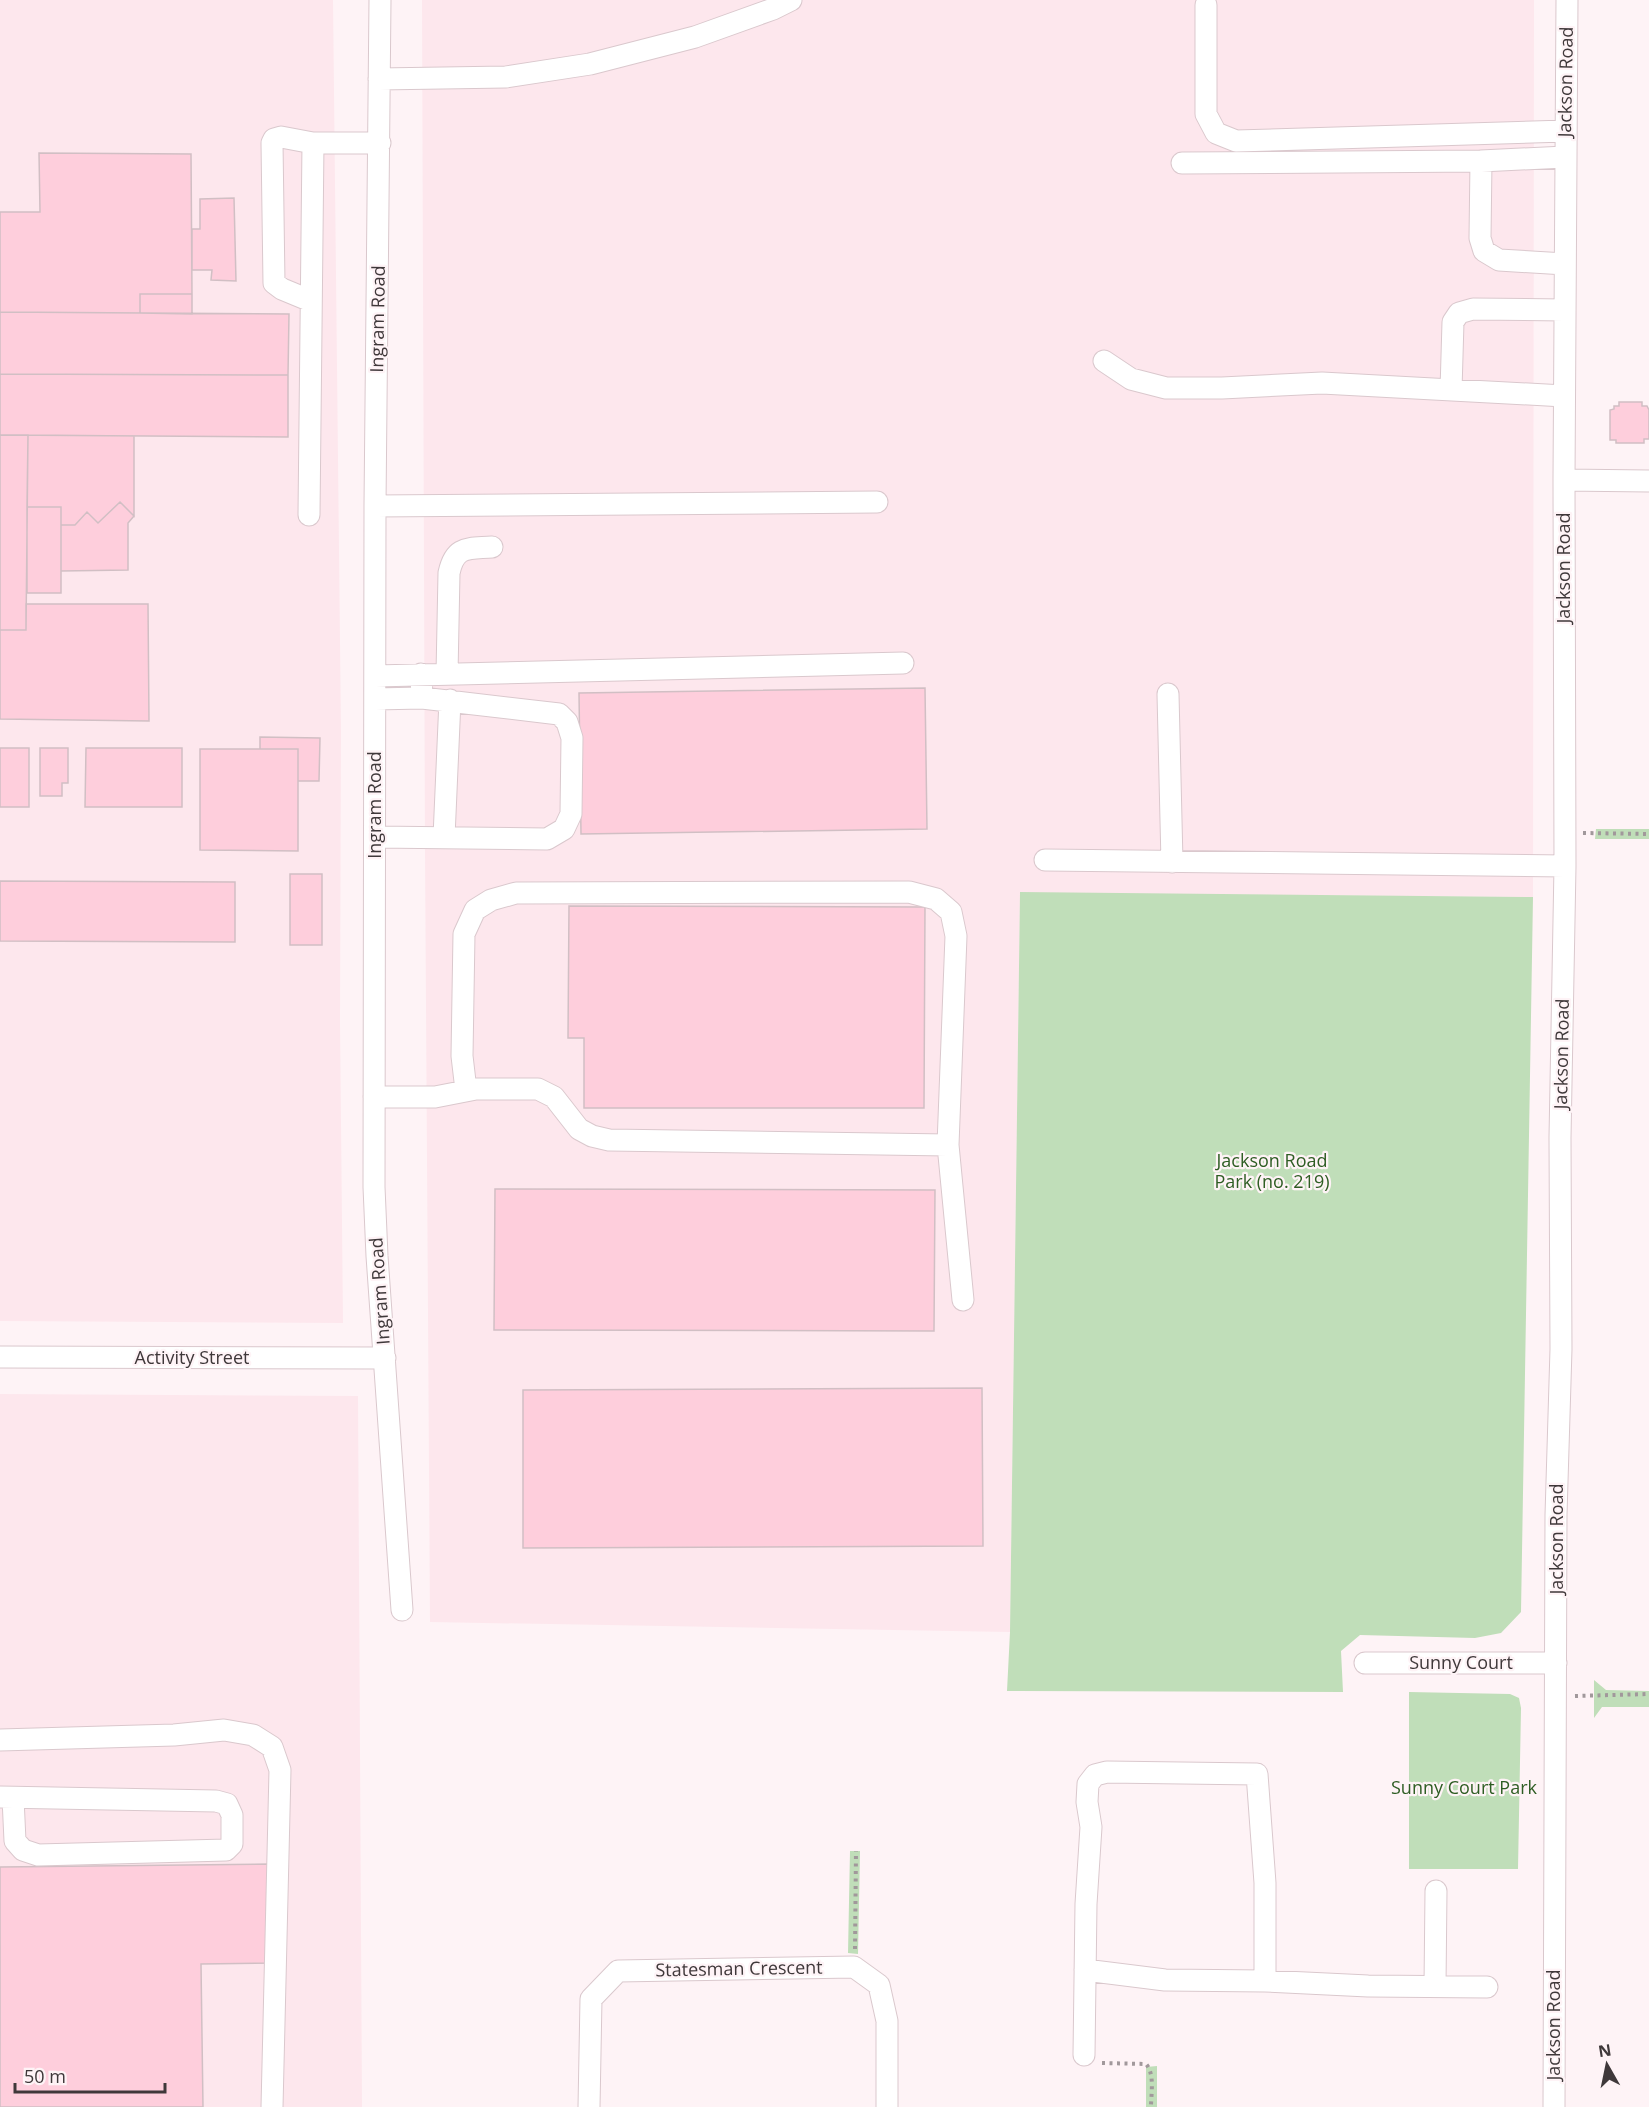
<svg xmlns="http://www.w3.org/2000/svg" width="1649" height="2107" viewBox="0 0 1649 2107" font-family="'Open Sans',sans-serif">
<rect width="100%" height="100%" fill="#fef3f6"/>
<!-- built -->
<path fill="#fde7ed" d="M0 0H333L341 733 340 1023 343 1323 0 1321Z
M422 0H1534L1533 897 1020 893 1010 1632 430 1622 425 851Z
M0 1394 358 1396 362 2107H0Z"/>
<!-- green -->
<path fill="#c0deb9" d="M1596 829H1649V839H1595Z
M1020 892 1533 897 1521 1612 1501 1633 1475 1638 1360 1635 1341 1651 1343 1692 1007 1691 1010 1632Z
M1594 1680 1606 1690 1649 1691V1707H1602L1594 1718Z
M1409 1692 1510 1694 1519 1698 1521 1708 1518 1869H1409Z
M850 1851H860L858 1954 848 1953Z
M1157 2066V2107H1146V2067Z"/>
<!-- building -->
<path fill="#fecedc" stroke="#d1bfc4" stroke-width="1.5" d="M39 153 191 154 192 294H140V313L0 312V212H40Z
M234 198 236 281 211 280 212 270H192V229H200V199Z
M140 294H192V314L140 313Z
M0 312 289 314 288 375 0 374Z
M0 374 288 375V437L0 435Z
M1619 402H1642V406H1647L1649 410V439H1644V443H1616V440H1610V410L1614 409V406H1619Z
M0 435H28L26 630H0Z
M28 435 134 436V516L120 502 98 523 87 512 75 525H61V507H27Z
M120 502 134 516 128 523V570L61 571V525H75L87 512 98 523Z
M27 507H61V593H27Z
M26 604H148L149 721 0 719V630H26Z
M925 688 927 829 581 834 579 693Z
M260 737 320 738 319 781H298V749H260Z
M0 748H29V807H0Z
M40 748H68V783H62V796H40Z
M86 748H182V807H85Z
M200 749H298V851L200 850Z
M290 874H322V945H290Z
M0 881 235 882V942L0 941Z
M569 906 925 907 924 1108H584V1038H568Z
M495 1189 935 1190 934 1331 494 1330Z
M982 1388 983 1546 523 1548V1390Z
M269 1864 270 1963 201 1964 203 2107H0V1867Z"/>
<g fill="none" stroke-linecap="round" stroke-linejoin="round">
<defs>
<path id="minor" d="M380 0 375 506 374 1187 377 1256 402 1610
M1206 5V114L1216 133 1236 141 1566 131
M379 79 506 77 590 64 695 37 773 9 791 0
M1182 163 1481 161
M1565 264 1499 260 1484 251 1480 238 1481 161 1565 157
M311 301 282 289 274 283 272 143 274 139 281 137 313 143
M1104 361 1131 379 1166 388H1222L1322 383 1564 396
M1451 390 1453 322 1459 313 1473 309 1564 310
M1564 480 1649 481
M375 506 877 502
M309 515 313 143H380
M447 674 449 573C455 545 468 549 492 547
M375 676 903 663
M1168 694 1172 862
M375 699 422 698
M375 837 547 839 564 829 571 814 572 738 567 722 559 714 422 698 421 674
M444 837 450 700
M1045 860 1565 866
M466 1090 462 1056 464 934 475 910 491 900 516 893 909 892 936 899 951 912 956 936 948 1145 963 1300
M374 1097H435L476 1089H538L554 1097 579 1129 592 1136 609 1140 948 1145
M0 1357 385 1358
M1365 1663H1556
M0 1740 174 1735 224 1730 253 1735 272 1747 280 1770 272 2107
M0 1797 216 1801 227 1804 232 1815V1844L226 1850 38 1855 23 1850 15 1841 13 1798
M1085 1970 1165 1980 1265 1981 1368 1986 1487 1987
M1435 1986 1436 1891
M1084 2055 1086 1904 1091 1827 1087 1802 1088 1784 1095 1775 1107 1772 1257 1774 1265 1883V1981
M589 2107 591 1999 618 1971 854 1967 879 1985 887 2021V2107
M1554 2107 1556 1515 1561 1349 1560 1138 1565 866 1564 480 1567 0"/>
</defs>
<!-- minor casing -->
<use href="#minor" stroke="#dac8cd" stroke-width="23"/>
<!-- path -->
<path stroke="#a1989b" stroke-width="4" stroke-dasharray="3 4.5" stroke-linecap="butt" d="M1583 833 1649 834
M1575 1696 1649 1694
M855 1949 856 1851
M1102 2063 1146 2064C1155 2074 1151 2094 1151 2107"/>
<!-- minor -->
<use href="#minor" stroke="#fff" stroke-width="21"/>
</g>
<g text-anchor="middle" stroke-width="4.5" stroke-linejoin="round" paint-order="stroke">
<!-- street labels -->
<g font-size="18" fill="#3f383a" stroke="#fef3f6">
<text transform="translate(1566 82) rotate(-89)" y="6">Jackson Road</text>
<text transform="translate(378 319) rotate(-89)" y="6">Ingram Road</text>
<text transform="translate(1564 568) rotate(-90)" y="6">Jackson Road</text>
<text transform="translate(375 805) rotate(-90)" y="6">Ingram Road</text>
<text transform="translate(1562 1054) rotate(-89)" y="6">Jackson Road</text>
<text transform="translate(380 1291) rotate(-94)" y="6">Ingram Road</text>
<text x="192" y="1364">Activity Street</text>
<text transform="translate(1557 1539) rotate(-90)" y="6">Jackson Road</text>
<text x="1461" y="1669">Sunny Court</text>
<text transform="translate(739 1969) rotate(-1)" y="6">Statesman Crescent</text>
<text transform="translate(1554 2025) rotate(-90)" y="6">Jackson Road</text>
</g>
<!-- park labels -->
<g font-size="18" fill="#2e5d23" stroke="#fef3f6">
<text x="1272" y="1167">Jackson Road<tspan x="1272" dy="21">Park (no. 219)</tspan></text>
<text x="1464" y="1794">Sunny Court Park</text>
</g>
</g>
<!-- north arrow -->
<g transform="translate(1607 2065) rotate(351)" stroke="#fef3f6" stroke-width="4.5" paint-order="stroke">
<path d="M0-4.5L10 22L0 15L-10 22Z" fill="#3f383a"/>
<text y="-9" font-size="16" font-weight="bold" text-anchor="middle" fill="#3f383a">N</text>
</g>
<!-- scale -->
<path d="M15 2083v9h150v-9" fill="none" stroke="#3f383a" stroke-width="3"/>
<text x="24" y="2083" font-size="18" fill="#3f383a" stroke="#fef3f6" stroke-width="4.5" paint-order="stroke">50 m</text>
</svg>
